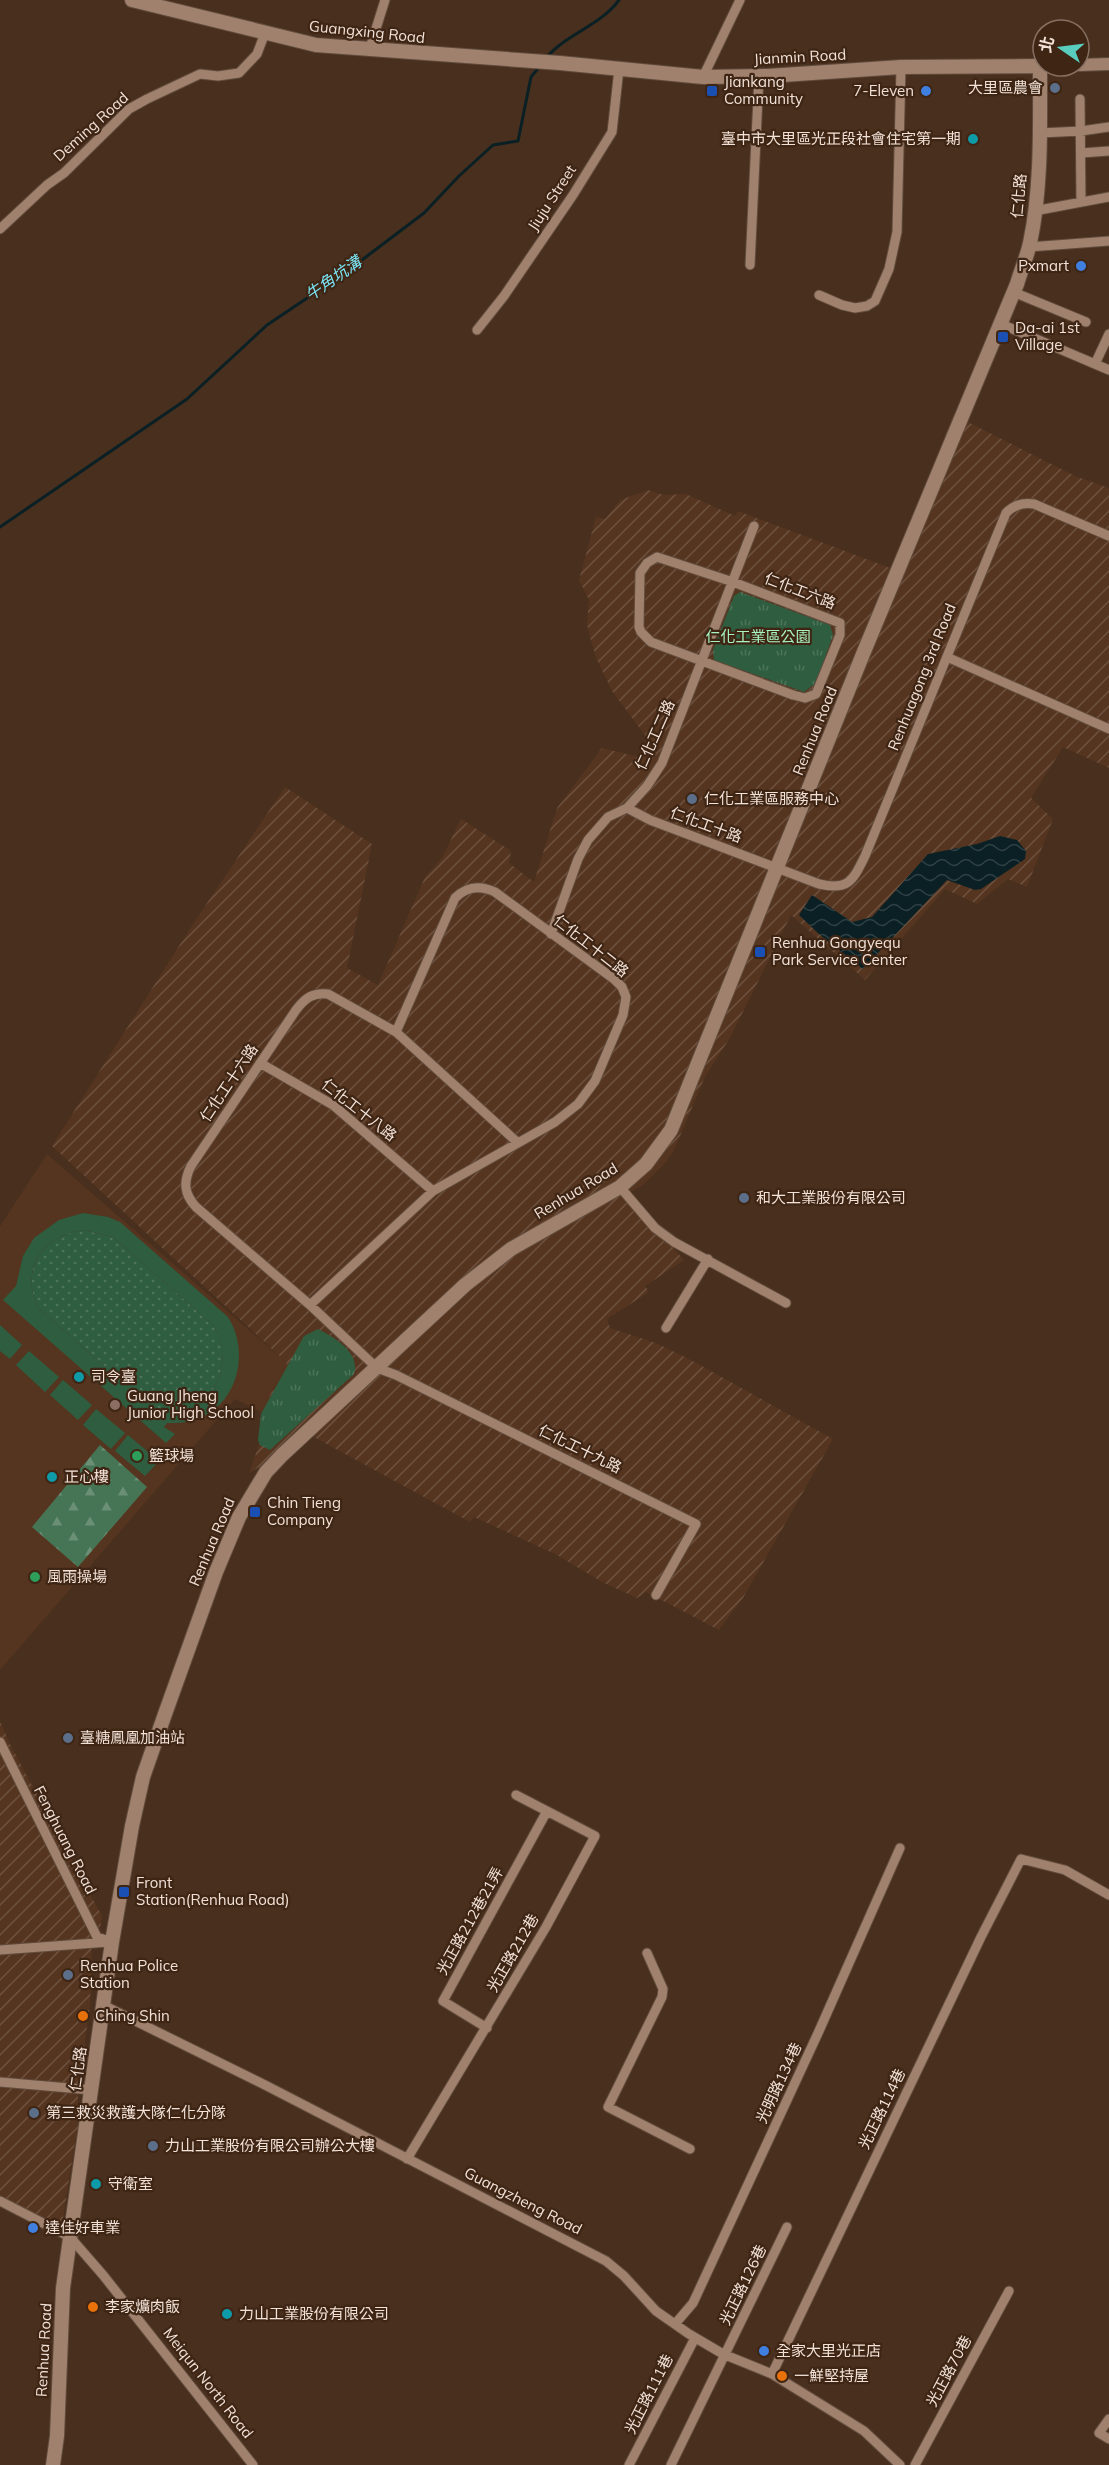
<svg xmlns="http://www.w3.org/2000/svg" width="1109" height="2465" viewBox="0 0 1109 2465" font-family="Mulish,'Noto Sans TC',sans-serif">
<defs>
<pattern id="industrial-furrows" width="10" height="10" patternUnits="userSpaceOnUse" patternTransform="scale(1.5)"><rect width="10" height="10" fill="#55351f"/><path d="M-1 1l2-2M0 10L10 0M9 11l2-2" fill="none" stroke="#6e523f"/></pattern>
<pattern id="grass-dots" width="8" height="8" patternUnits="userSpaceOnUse" patternTransform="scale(1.5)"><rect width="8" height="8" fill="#2e5d3f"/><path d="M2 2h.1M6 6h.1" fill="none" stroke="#4d745a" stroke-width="1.8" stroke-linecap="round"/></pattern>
<pattern id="forest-firs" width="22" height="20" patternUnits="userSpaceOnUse" patternTransform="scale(1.5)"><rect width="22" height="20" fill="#467556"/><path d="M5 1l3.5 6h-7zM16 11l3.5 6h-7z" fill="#6a8f75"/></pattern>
<pattern id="park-tufts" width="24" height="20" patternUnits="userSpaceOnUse" patternTransform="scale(1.5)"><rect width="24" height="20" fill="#2e5d3f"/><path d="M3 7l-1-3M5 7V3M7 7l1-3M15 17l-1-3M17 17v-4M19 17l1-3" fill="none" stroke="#4d745a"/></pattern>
<pattern id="water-waves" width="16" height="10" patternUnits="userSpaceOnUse" patternTransform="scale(1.5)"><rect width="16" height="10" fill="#0a2024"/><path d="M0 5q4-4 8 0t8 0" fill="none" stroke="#2e4043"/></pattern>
</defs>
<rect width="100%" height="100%" fill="#482f1e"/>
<!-- built -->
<path fill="#55351f" d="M47 1154 287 1363 261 1412 235 1399 0 1670V1226Z"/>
<!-- industrial -->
<path fill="url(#industrial-furrows)" d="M954 413 970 423 1075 476 1109 488V768L1063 747 1031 798 1053 819 1027 887 1008 879 977 904 945 889 865 980 791 915 731 1036 705 1077 675 1148 666 1162 643 1185 625 1195 684 1260 645 1286 649 1292 607 1319 610 1328 656 1343 691 1360 833 1439 743 1598 719 1630 646 1592 637 1598 600 1581 557 1555 474 1517 470 1522 312 1436 258 1491 259 1467 249 1473 260 1442 261 1412 287 1363 52 1146 193 924 285 787 372 844 347 968 378 985 425 877 442 858 461 819 511 851 509 863 534 882 557 808 602 748 639 757 647 738 612 691 596 658 590 637 587 624 589 600 579 580 596 517 605 519 620 500 648 490 664 495 686 494 735 516 738 511 893 569Z
M0 1721 10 1744 102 1916 98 1942H92L90 2005 78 2092V2130L77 2129 61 2231 0 2205Z"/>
<!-- grass -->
<path fill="url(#grass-dots)" d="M83 1230 113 1237 213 1325C241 1368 203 1429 152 1408L37 1307C21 1267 42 1236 83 1230Z"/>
<!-- forest -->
<path fill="url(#forest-firs)" d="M100 1445 147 1487 78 1567 32 1527Z"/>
<!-- park -->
<path fill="url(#park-tufts)" d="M740 592 830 625 833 635 816 683 804 692 714 660 713 650 734 596Z
M318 1329C334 1337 361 1353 354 1374L270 1450 260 1445 258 1440 261 1414 304 1336Z"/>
<!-- pitch -->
<path fill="#2e5d3f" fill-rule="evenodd" d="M83 1213 108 1217 120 1222 228 1317C251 1353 237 1407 194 1420 185 1423 176 1423 167 1423L164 1427 175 1434 166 1443 3 1300 16 1286 23 1256 34 1238 59 1220ZM83 1230 113 1237 213 1325C241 1368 203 1429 152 1408L37 1307C21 1267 42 1236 83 1230Z
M0 1325 22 1345 10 1359 0 1351Z
M29 1351 59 1377 45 1392 16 1365Z
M63 1380 92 1405 78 1420 50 1395Z
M96 1409 125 1433 111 1449 83 1425Z
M128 1435 159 1461 145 1476 115 1451Z"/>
<!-- water -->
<path fill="url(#water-waves)" d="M1000 836 1017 840 1026 851 1025 859 981 889 975 890 947 880 863 969 820 935 799 915 812 895 852 922 872 917 928 854 977 844Z"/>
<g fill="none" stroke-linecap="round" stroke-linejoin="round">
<!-- stream -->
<path stroke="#0a2024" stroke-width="3" d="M546 58C566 34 600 26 619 0
M0 527 187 399 267 325 346 272 424 213 459 176 493 145 518 141 531 77 540 66"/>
<defs>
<path id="minor" d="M369 51 385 0
M703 77 740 0
M1080 99 1081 202
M1040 133 1081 131 1109 127
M1081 153 1109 151
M1034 211 1109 197
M0 229 47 185 64 173 129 109 147 99 200 74 218 76 239 73 257 54 265 33
M1029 247 1109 241
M750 265 759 76
M1013 292 1086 322
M819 295 842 305 855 308 867 306 875 301 889 269 897 232 901 67
M1001 324 1109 370
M477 330 504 296 573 195 612 132 619 69
M1095 364 1109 334
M657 557 733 582 840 623V635L816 694 805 698 793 695 651 642 641 632 639 627 640 573 647 563Z
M947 657 1109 729
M627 808 650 820 819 884C849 891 853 880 865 856L1006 513C1014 505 1023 502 1034 504L1109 536
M551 934 578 859 588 840 608 817 627 808 647 786 662 763 754 526
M260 1063 333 1105 433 1191
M517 1142 396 1032 328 994C313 992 305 998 296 1010L191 1166C183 1182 184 1194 196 1207L310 1305 377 1368 396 1375 696 1524 656 1595
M620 1187 655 1228 674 1242 786 1303
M310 1305 433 1191 555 1122 578 1104 595 1081 623 1015 626 997 622 987 614 979 495 892C480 885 467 886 455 898L396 1032
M666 1328 708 1259
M0 1742 97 1937 112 1942
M0 1950 109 1942
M647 1953 663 1989 662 1997 608 2107 690 2149
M103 2005 267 2086 606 2261 624 2276 656 2311 689 2334 723 2354 772 2374 864 2431 900 2465
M487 2028 443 2001 547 1811
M0 2082 92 2090
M407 2159 546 1927 595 1836 516 1795
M0 2201 70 2237 103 2275 253 2465
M675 2324 693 2303 819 2031 900 1848
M772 2374 981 1937 1021 1859 1065 1870 1109 1895
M1109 2419 1099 2433 1109 2439
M629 2465 695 2338
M671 2465 787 2227
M915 2465 1009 2291"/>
<path id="tertiary" d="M1079 65 1109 64"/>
<path id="secondary" d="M53 2465 57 2436 63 2288 112 1942 132 1826 143 1777 165 1714 216 1572 239 1517 266 1472 282 1455 465 1285 511 1249 620 1187 646 1164 671 1130 863 654 1017 284C1021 270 1027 257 1030 243 1042 187 1040 123 1040 66L901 67 768 76 703 77 560 63 316 45 132 0"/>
</defs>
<!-- minor casing -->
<use href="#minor" stroke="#614b3c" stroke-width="11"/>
<!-- tertiary casing -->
<use href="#tertiary" stroke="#614b3c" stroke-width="14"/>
<!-- secondary casing -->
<use href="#secondary" stroke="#614b3c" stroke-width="16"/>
<!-- minor -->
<use href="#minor" stroke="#9f816d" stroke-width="9"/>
<!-- tertiary -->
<use href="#tertiary" stroke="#9f816d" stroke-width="12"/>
<!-- secondary -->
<use href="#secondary" stroke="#9f816d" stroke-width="14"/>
</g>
<!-- markers -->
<g fill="#5c6f8a" stroke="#3e2514" stroke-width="2">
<circle cx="1055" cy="88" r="6"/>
<circle cx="692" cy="799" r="6"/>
<circle cx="744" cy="1198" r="6"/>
<circle cx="68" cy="1738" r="6"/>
<circle cx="68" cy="1975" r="6"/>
<circle cx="34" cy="2113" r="6"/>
<circle cx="153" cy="2146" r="6"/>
</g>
<g fill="#1a4fb4" stroke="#3e2514" stroke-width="2">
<rect x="706" y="85" width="12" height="12" rx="3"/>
<rect x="997" y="331" width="12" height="12" rx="3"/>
<rect x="754" y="946" width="12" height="12" rx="3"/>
<rect x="249" y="1506" width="12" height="12" rx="3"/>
<rect x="118" y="1886" width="12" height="12" rx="3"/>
</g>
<g fill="#3f7fe0" stroke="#3e2514" stroke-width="2">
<circle cx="926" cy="91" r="6"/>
<circle cx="1081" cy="266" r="6"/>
<circle cx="33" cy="2228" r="6"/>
<circle cx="764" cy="2351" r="6"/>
</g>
<g fill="#0f9aa8" stroke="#3e2514" stroke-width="2">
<circle cx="973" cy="139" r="6"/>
<circle cx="79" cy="1377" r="6"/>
<circle cx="52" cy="1477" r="6"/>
<circle cx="96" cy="2184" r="6"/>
<circle cx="227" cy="2314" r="6"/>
</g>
<circle fill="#8d6e63" stroke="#3e2514" stroke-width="2" cx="115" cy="1405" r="6"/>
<g fill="#2e9e5b" stroke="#3e2514" stroke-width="2">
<circle cx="137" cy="1456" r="6"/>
<circle cx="35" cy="1577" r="6"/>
</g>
<g fill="#e8710a" stroke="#3e2514" stroke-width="2">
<circle cx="83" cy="2016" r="6"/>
<circle cx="93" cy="2307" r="6"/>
<circle cx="782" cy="2376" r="6"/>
</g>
<g text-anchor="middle" stroke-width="4.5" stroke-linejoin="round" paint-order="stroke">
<!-- street labels -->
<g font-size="15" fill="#f2e1d7" stroke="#3e2514">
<text transform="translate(367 32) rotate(6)" y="5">Guangxing Road</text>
<text transform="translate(800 57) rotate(-3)" y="5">Jianmin Road</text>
<text transform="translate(91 127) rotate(-42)" y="5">Deming Road</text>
<text transform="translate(1019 196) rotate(-85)" y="5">仁化路</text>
<text transform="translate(552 198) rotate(-57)" y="5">Jiuju Street</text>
<text transform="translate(800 591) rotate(21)" y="5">仁化工六路</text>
<text transform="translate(922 677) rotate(-68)" y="5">Renhuagong 3rd Road</text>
<text transform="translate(815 731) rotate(-68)" y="5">Renhua Road</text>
<text transform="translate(655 735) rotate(-66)" y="5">仁化工二路</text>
<text transform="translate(706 825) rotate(20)" y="5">仁化工十路</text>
<text transform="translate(591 946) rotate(38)" y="5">仁化工十二路</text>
<text transform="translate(229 1083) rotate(-56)" y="5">仁化工十六路</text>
<text transform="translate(359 1110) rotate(38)" y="5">仁化工十八路</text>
<text transform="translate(576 1191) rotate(-31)" y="5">Renhua Road</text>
<text transform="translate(580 1449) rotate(26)" y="5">仁化工十九路</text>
<text transform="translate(212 1542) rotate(-67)" y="5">Renhua Road</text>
<text transform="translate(65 1840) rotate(63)" y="5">Fenghuang Road</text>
<text transform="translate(470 1921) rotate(-61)" y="5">光正路212巷21弄</text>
<text transform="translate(513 1953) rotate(-60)" y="5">光正路212巷</text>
<text transform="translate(78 2069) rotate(-82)" y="5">仁化路</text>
<text transform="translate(779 2083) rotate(-65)" y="5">光明路134巷</text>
<text transform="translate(882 2109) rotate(-64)" y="5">光正路114巷</text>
<text transform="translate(523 2201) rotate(27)" y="5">Guangzheng Road</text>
<text transform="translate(743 2285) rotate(-64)" y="5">光正路126巷</text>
<text transform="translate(44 2350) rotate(-87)" y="5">Renhua Road</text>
<text transform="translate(949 2371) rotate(-62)" y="5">光正路70巷</text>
<text transform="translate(208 2383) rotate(52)" y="5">Meiqun North Road</text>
<text transform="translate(649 2394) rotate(-63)" y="5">光正路111巷</text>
</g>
<!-- poi labels -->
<g font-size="15" fill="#f2e1d7" stroke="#3e2514" text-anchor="start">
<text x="724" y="87">Jiankang<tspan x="724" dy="17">Community</tspan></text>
<text x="1043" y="93" text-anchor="end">大里區農會</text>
<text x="914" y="96" text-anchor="end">7-Eleven</text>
<text x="961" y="144" text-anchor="end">臺中市大里區光正段社會住宅第一期</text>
<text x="1069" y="271" text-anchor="end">Pxmart</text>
<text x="1015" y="333">Da-ai 1st<tspan x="1015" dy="17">Village</tspan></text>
<text x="704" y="804">仁化工業區服務中心</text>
<text x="772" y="948">Renhua Gongyequ<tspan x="772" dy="17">Park Service Center</tspan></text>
<text x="756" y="1203">和大工業股份有限公司</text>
<text x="91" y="1382">司令臺</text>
<text x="127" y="1401">Guang Jheng<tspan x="127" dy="17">Junior High School</tspan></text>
<text x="149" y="1461">籃球場</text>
<text x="64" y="1482">正心樓</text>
<text x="267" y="1508">Chin Tieng<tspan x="267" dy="17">Company</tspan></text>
<text x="47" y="1582">風雨操場</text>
<text x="80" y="1743">臺糖鳳凰加油站</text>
<text x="136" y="1888">Front<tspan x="136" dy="17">Station(Renhua Road)</tspan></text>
<text x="80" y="1971">Renhua Police<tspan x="80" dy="17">Station</tspan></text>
<text x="95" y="2021">Ching Shin</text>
<text x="46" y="2118">第三救災救護大隊仁化分隊</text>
<text x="165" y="2151">力山工業股份有限公司辦公大樓</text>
<text x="108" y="2189">守衛室</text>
<text x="45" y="2233">達佳好車業</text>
<text x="105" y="2312">李家爌肉飯</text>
<text x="239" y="2319">力山工業股份有限公司</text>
<text x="776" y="2356">全家大里光正店</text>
<text x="794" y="2381">一鮮堅持屋</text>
</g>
<!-- park labels -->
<g font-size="15" fill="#a8f3c0" stroke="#3e2514">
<text x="758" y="642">仁化工業區公園</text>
</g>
<!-- water labels -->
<g font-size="16" font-style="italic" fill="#7be7f9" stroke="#3e2514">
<text transform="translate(333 278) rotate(-35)" y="6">牛角坑溝</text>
</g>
</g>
<!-- north arrow -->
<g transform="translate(1061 48) rotate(284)"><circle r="28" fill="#3e2514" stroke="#867062" stroke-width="1.5"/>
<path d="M0-4.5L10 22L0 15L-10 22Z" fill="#5acebe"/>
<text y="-9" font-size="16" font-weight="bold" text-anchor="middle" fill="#f2e1d7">北</text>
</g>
</svg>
